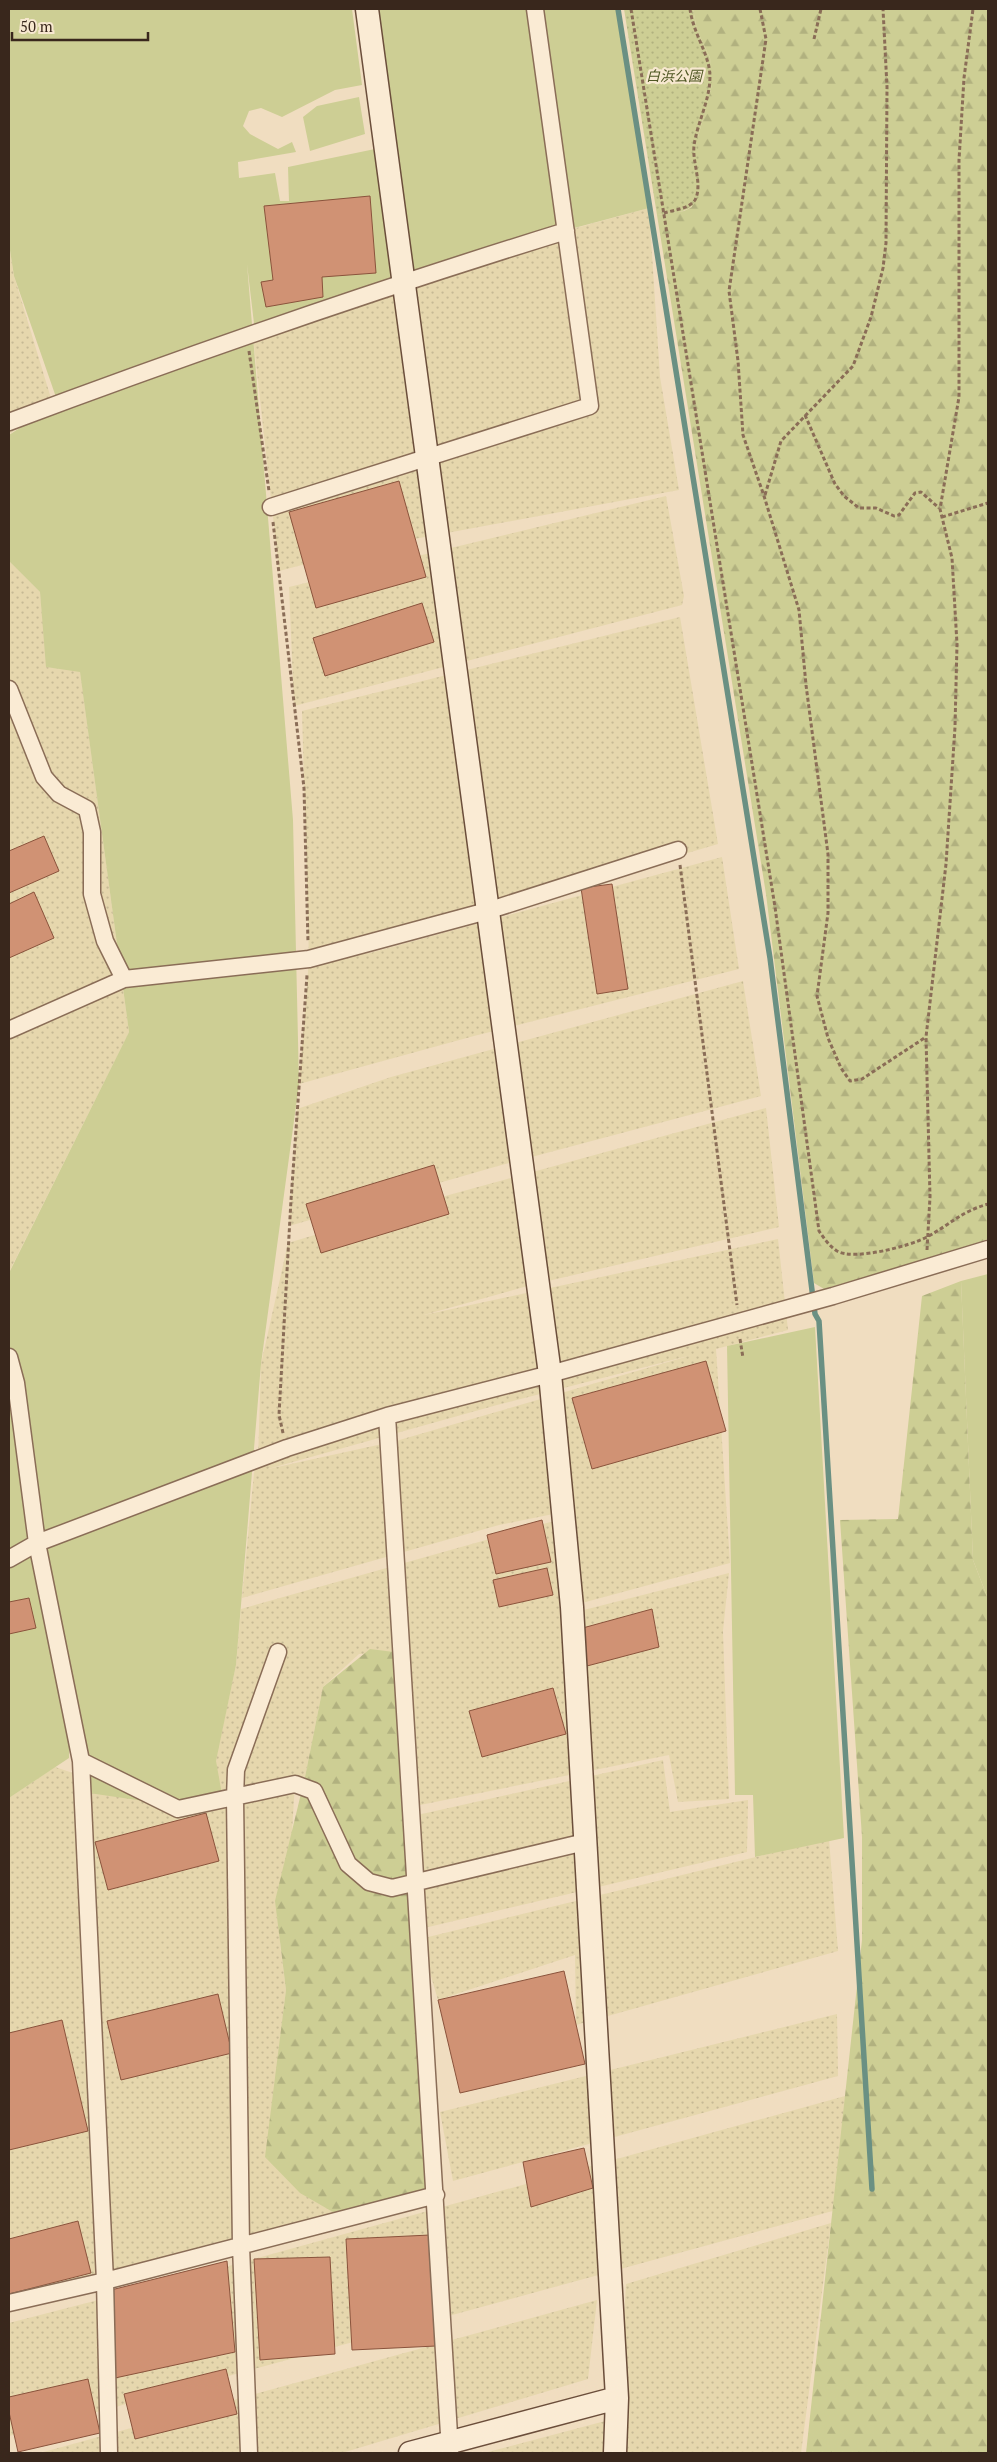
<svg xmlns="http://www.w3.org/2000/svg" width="997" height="2462" viewBox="0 0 997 2462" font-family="'PT Serif','Noto Sans JP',serif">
<defs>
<pattern id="farmland-dots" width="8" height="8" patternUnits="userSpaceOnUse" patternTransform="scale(1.25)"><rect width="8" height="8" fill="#e6d7ad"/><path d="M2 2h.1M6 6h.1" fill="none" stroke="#c6b994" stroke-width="1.8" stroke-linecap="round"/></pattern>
<pattern id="forest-firs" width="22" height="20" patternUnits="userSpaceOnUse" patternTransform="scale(1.25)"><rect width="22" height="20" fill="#cdce94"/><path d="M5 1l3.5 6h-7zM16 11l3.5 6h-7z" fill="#b1b17f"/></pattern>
<pattern id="park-dots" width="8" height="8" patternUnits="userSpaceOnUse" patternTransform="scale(1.25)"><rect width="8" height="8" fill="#cdce94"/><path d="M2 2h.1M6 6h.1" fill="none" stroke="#b1b17f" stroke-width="1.8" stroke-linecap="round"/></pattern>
</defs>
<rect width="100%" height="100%" fill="#f0ddc0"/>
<!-- farmland -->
<path fill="url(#farmland-dots)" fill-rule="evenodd" d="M649 208 660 377 679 490 371 547 279 571 253 336 558 233Z
M9 244 14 276 53 405 9 434Z
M666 496 684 596 682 605 294 706 289 587Z
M9 561 40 592 47 667 80 671 129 1032 9 1272Z
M680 617 718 844 471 917 313 958 370 953 722 857 739 969 474 1036 299 1084 309 959 302 711Z
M743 981 761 1096 498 1166 289 1226 297 1109 391 1077Z
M766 1108 779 1227 531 1285 424 1315 778 1239 788 1330 716 1349 730 1563 582 1603 563 1512 499 1525 242 1598 254 1473 258 1459 261 1364 288 1243 427 1201ZM692 1355 396 1441 268 1469 497 1405Z
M554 1521 572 1613 729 1573 723 1631 729 1799 678 1802 669 1755 420 1805 402 1653 359 1654 323 1687 305 1777 220 1794 214 1768 236 1665 241 1609Z
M663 1760 670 1812 748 1800 747 1852 420 1929 413 1816Z
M55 1767 166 1804 295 1784 290 1863 280 1943 286 1990 278 2060 345 2219 9 2301V1798Z
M829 1839 838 1951 576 2025 575 1955 438 2000 420 1939Z
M837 2014 838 2076 453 2181 440 2112Z
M845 2096 873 2200 9 2436V2323L203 2273Z
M831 2223 801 2453H616L626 2284Z
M597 2300 588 2379 342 2453H40Z
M609 2420 613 2453H484Z"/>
<!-- grass -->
<path fill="#cdce94" d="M9 9H352L362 85 335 90 282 117 261 108 249 111 243 126 250 134 278 149 292 142 296 152 238 162 239 178 275 173 280 201H289L288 167 375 149 395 282 255 332 247 264 293 820 299 1084 261 1364 236 1665 216 1761 223 1800 192 1808 82 1792 81 1761 44 1534 9 1550V1273L129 1032 80 672 46 667 40 592 9 561V435L58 403 14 276 9 244Z
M374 9H617L634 102 649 208 413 271Z
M359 97 365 134 310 151 303 117 317 106Z
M988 1274V1599L973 1560 961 1281Z
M815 1327 844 1838 755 1857 753 1795H735L727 1346Z
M39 1551 70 1708 69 1758 9 1798V1568Z"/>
<!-- forest -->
<path fill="url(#forest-firs)" d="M693 9H988V1239L936 1258 824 1289 814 1283 766 894 657 215 684 211 692 207 698 137 712 85 710 58 697 30Z
M961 1281 973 1560 988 1599V2453H806L862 1940V1837L840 1520 898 1519 922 1296Z
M370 1649 402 1653 426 2193 345 2219 300 2193 265 2157 286 1990 275 1901 305 1777 323 1687Z"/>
<!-- park -->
<path fill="url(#park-dots)" d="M624 9H693L697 30 710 58 712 72V85L698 137 700 194C694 213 674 213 657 215Z"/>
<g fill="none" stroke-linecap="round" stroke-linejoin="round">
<!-- stream -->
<path stroke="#6a9083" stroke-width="5.5" d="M618 9 770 958 815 1314 819 1321 872 2189"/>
</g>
<!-- building -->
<path fill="#d09274" stroke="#8a533c" d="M370 196 376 273 322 277 323 297 266 307 261 282 273 280 264 206Z
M399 481 426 577 316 608 289 512Z
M422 603 434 642 325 676 313 638Z
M44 836 59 871 9 893V851Z
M612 884 628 989 597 994 581 888Z
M34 892 54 938 9 958V904Z
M434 1165 449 1214 321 1253 306 1204Z
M706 1361 726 1431 592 1469 572 1398Z
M542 1520 551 1562 496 1574 487 1535Z
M547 1568 553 1595 499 1607 493 1580Z
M29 1598 36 1628 9 1634V1602Z
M652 1609 659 1647 587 1666 579 1629Z
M553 1688 566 1734 482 1757 469 1711Z
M206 1813 219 1861 108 1890 95 1842Z
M564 1971 585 2064 460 2093 438 2000Z
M218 1994 232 2053 121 2080 107 2021Z
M62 2020 88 2131 9 2150V2033Z
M584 2148 593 2188 531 2207 523 2162Z
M78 2221 91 2273 9 2294V2239Z
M430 2235 436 2346 352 2350 346 2239Z
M330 2257 335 2354 260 2360 254 2259Z
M227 2261 235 2352 115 2378 111 2290Z
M226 2369 237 2414 135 2439 124 2394Z
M88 2379 100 2433 18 2452 9 2412V2397Z"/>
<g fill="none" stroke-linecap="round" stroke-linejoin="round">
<defs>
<path id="street" d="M9 422C193 353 378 289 566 231
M271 507 590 406 535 9
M9 689 44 777 59 794 87 809 92 832V894L105 941 124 979
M9 1030 124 979 309 959 487 911 678 850
M9 1357 16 1383 37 1543 81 1761 105 2281 109 2453
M387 1416 450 2451
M9 1559 37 1543 287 1448 387 1416 550 1374 833 1296 988 1249
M81 1761 178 1809 295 1784 314 1791 348 1864 369 1882 392 1888 585 1842
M9 2303 105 2281 436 2195
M249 2453 241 2246 235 1798 236 1770 278 1652"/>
<path id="secondary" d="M367 9 550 1374 572 1607 617 2398 615 2453
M410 2453 617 2398"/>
</defs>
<!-- street casing -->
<use href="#street" stroke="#8a6d57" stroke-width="19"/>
<!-- secondary casing -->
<use href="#secondary" stroke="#6b4e3b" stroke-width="25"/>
<!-- path -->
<path stroke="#8a6d57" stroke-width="3" stroke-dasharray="4 2.5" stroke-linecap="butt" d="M631 9 775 907 819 1231C824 1238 829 1246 837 1251 854 1261 910 1246 927 1237 951 1224 960 1212 988 1204
M760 9 766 39 729 291 738 361 743 435 764 496 799 610 806 685 828 854V913L817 996 828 1038 841 1068 850 1081 862 1079 926 1037
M814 39 821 9
M664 213C673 210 689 209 695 200 703 185 692 162 694 146 697 121 714 94 709 67 705 48 693 31 690 9
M249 351 269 491
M805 415 835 484 844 496 859 508H876L894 516 899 515 915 493 921 492 939 508
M765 495 781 441 853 366 871 317 883 268 886 243 887 87 883 9
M942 517 988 503
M273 522 304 788 308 942
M680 865 737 1305
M927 1250 930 1197 926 1037 946 864 955 727 957 644 952 558 940 509 959 397V160L964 78 973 9
M740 1339 743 1358
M283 1433 279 1415 291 1200 307 975"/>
<!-- street -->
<use href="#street" stroke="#faebd4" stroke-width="16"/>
<!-- secondary -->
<use href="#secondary" stroke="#faebd4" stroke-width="22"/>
</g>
<g text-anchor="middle" stroke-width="4.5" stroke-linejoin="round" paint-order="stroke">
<!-- park labels -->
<g font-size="14" font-style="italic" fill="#4e5622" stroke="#f7e8d0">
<text x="674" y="81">白浜公園</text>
</g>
</g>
<!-- border -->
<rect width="997" height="2462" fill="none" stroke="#39271c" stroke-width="20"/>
<!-- scale -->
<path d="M12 32v8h136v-8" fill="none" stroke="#39271c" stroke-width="2.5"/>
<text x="20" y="32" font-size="15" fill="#39271c" stroke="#f7e8d0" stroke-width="4" paint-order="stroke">50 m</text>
</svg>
